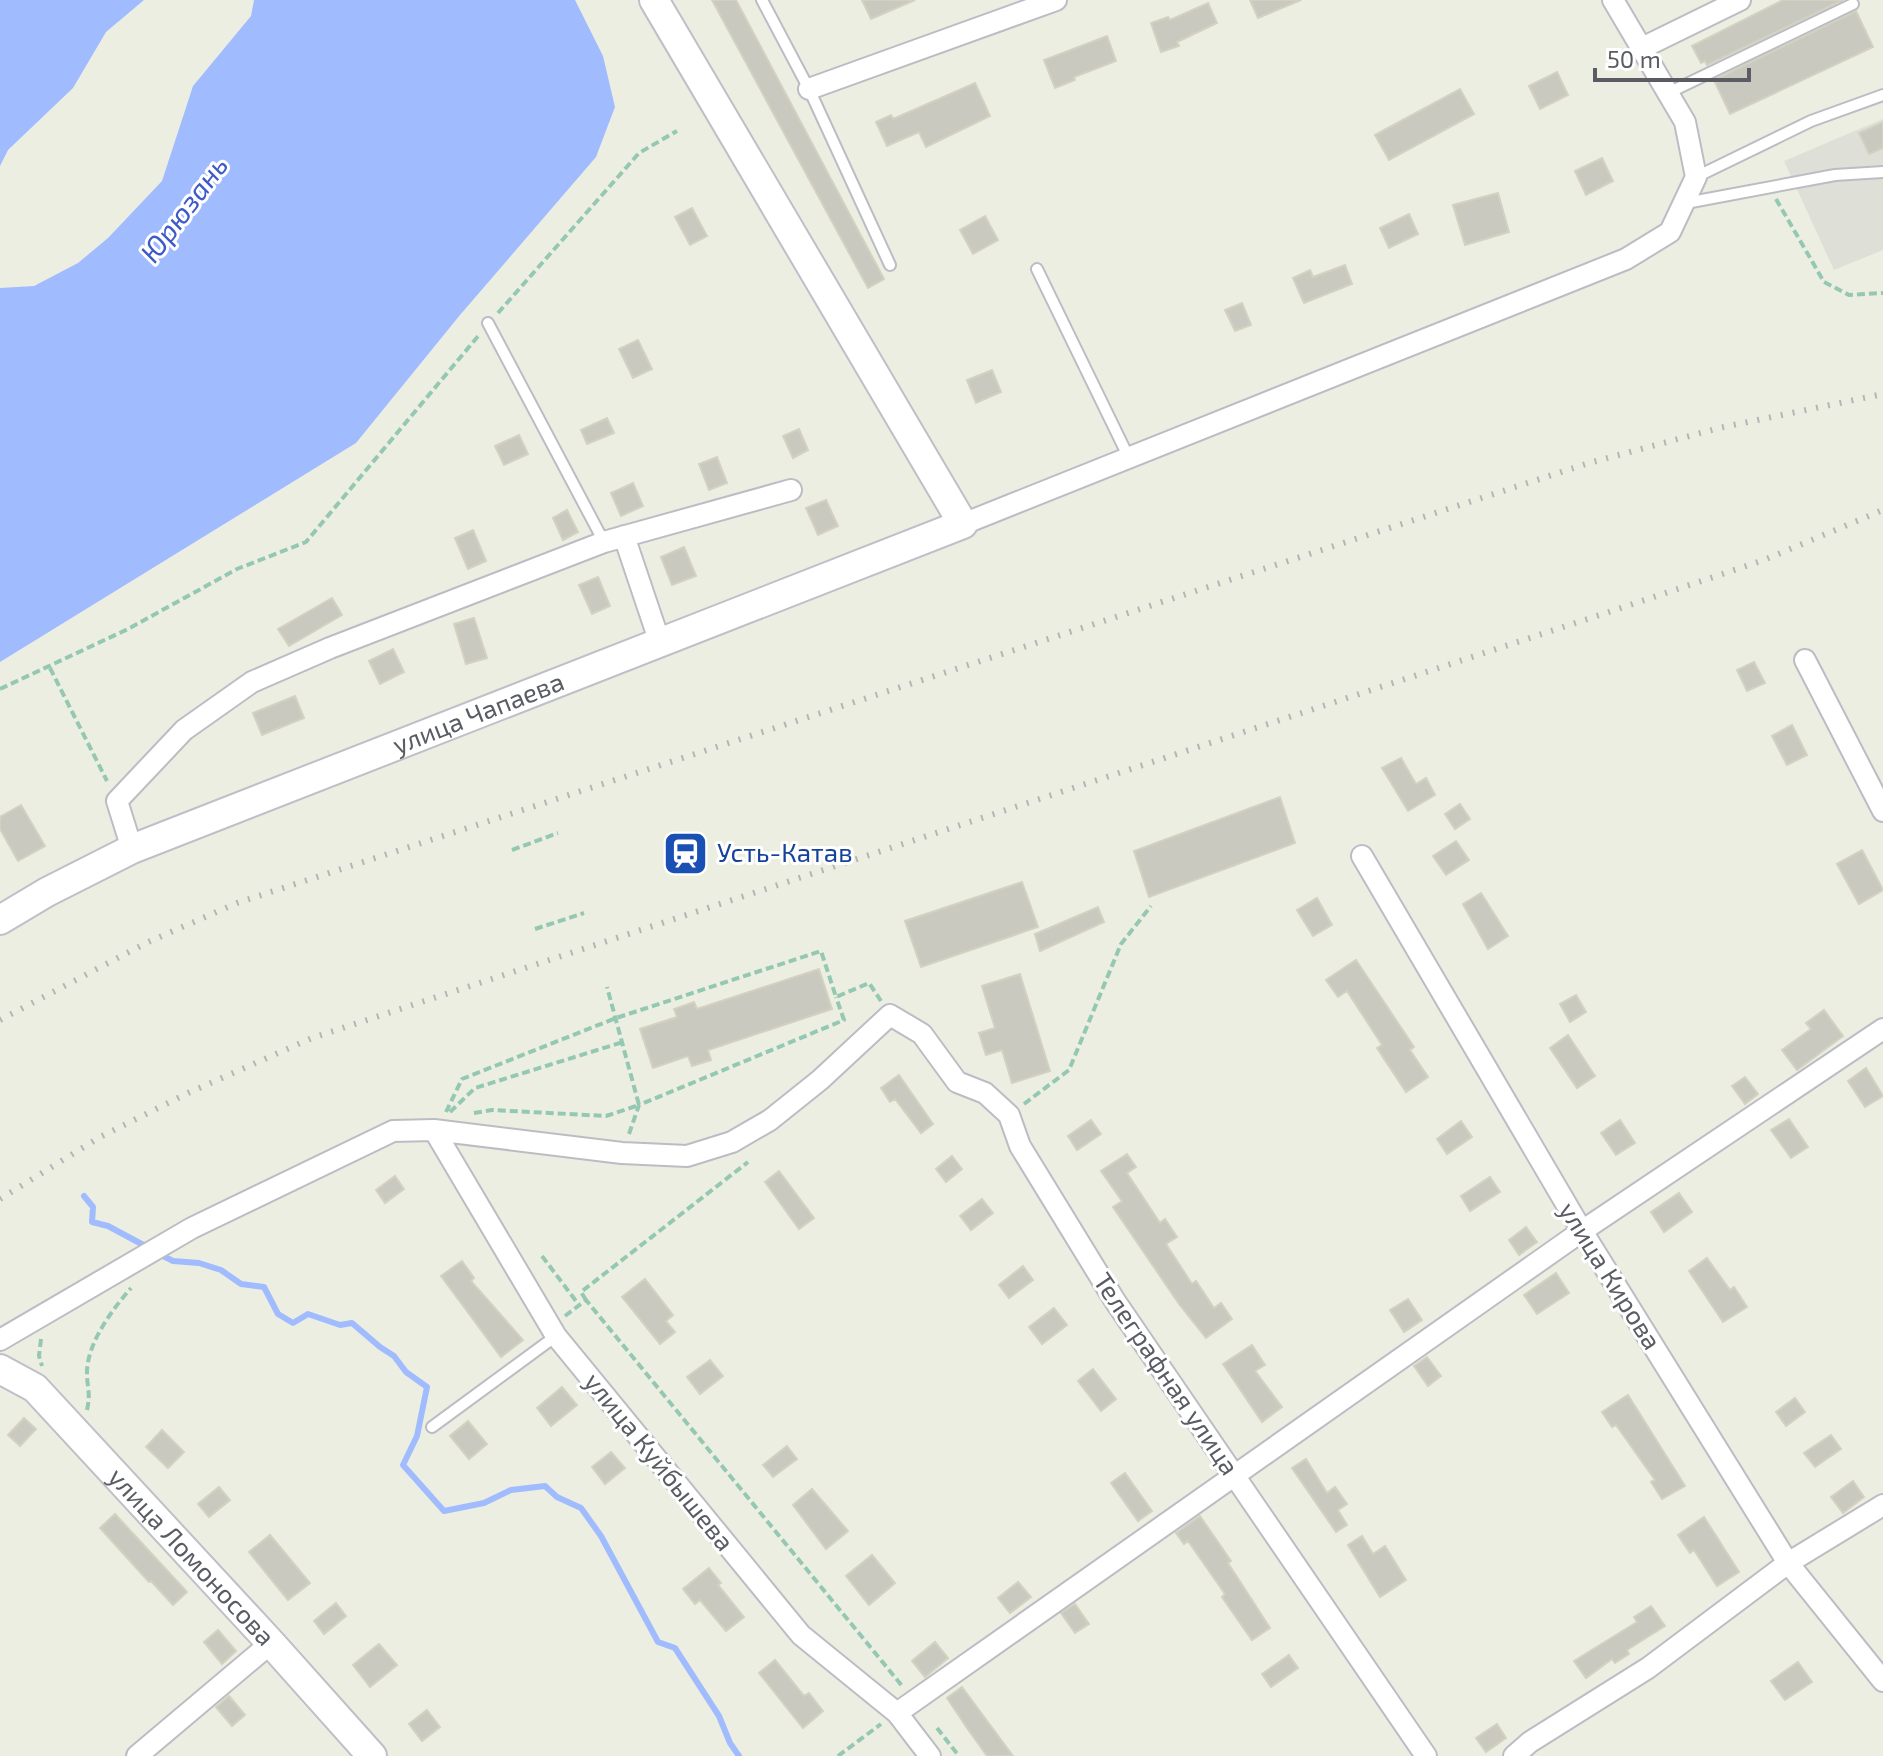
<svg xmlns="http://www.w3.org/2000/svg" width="1883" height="1756" viewBox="0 0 1883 1756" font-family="'Exo 2',sans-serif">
<rect width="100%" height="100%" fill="#edeee2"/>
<!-- industrial -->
<path fill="#dedfd6" d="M1883 119V250L1834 270 1784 161Z"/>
<!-- water -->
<path fill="#a1bbff" d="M0 0H144L106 32 73 88 8 150 0 166Z
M254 0H575L603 56 615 107 596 157 460 315 356 443 0 662V288L34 286 78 263 108 238 162 181 193 86 251 16Z"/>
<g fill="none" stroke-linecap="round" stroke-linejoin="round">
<!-- stream -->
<path stroke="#a1bbff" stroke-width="6" d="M84 1196 93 1207 92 1222 108 1226 149 1248
M159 1254 173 1261 199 1263 221 1270 241 1284 264 1287 278 1314 293 1323 308 1314 340 1325 352 1323 380 1347 394 1356 406 1372 427 1387 417 1436 403 1465 444 1511 484 1503 511 1490 545 1486 557 1497 581 1508 601 1536 658 1642 675 1648 719 1716 730 1743 739 1756"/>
</g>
<!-- building -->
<path fill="#c9c9bf" stroke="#d3d2c0" stroke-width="2" d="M712 0H736L884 279 868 288Z
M862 0H915L871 19Z
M1250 0H1301L1258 18Z
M1783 0H1843L1707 65 1705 61 1701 63 1692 46Z
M1208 3 1217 23 1177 42 1179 46 1161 52 1151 23 1168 17 1170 20Z
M1856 11 1873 47 1730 114 1714 80Z
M1107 36 1116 61 1074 77 1075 80 1055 88 1044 60Z
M1557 72 1568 95 1540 109 1529 86Z
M975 83 990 116 926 147 919 132 887 146 876 122 891 115 893 119Z
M1460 89 1474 114 1389 160 1375 135Z
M1883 122V148L1869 154 1859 133Z
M1602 158 1613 181 1586 195 1575 171Z
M1498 193 1509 232 1465 245 1453 205Z
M692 208 707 236 690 245 675 217Z
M1409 214 1418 234 1389 248 1380 228Z
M985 216 998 240 973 254 960 230Z
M1345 265 1352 284 1304 303 1293 278 1310 270 1313 277Z
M1242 303 1251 325 1235 331 1225 310Z
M638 340 652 369 633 378 619 349Z
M992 370 1001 392 976 403 967 380Z
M607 418 614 433 587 444 581 430Z
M799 429 808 450 793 458 783 436Z
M519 435 528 454 504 465 495 446Z
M717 457 727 483 709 490 699 464Z
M633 483 643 506 621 516 611 493Z
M826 500 838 526 818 535 806 508Z
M567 510 578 532 563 540 553 518Z
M473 530 486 561 468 569 455 538Z
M684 547 696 576 672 585 661 557Z
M598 577 610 606 592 614 579 585Z
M332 598 342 615 289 646 278 629Z
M474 618 487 658 466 664 454 624Z
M393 649 404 672 380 684 369 661Z
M1754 662 1765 683 1747 691 1737 670Z
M295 696 304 718 262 735 253 713Z
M1792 725 1807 755 1787 765 1772 736Z
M1401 758 1416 784 1426 778 1435 795 1408 811 1382 768Z
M1280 797 1295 843 1149 897 1134 851Z
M1460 804 1470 819 1455 829 1445 814Z
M21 805 45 846 18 861 0 829V817Z
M1456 841 1469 860 1446 875 1433 856Z
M1862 850 1883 890 1859 904 1837 864Z
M1022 882 1038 927 921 967 905 921Z
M1481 893 1508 936 1488 949 1463 904Z
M1317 898 1332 925 1313 936 1297 910Z
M1098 907 1104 922 1040 951 1035 934Z
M1356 960 1414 1047 1410 1050 1428 1077 1406 1092 1377 1048 1382 1045 1347 991 1338 997 1326 980Z
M819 969 832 1009 708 1050 711 1060 692 1066 688 1056 653 1068 640 1029 677 1017 674 1009 694 1002 697 1009Z
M1020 974 1050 1071 1012 1083 1002 1050 986 1055 979 1033 995 1028 982 986Z
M1576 995 1586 1012 1570 1022 1560 1004Z
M1824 1010 1843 1036 1797 1070 1782 1050 1811 1029 1806 1023Z
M1568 1035 1595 1076 1577 1088 1550 1048Z
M1866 1068 1883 1096 1865 1107 1848 1081Z
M899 1075 933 1124 921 1133 895 1099 890 1102 881 1088Z
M1745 1077 1758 1094 1745 1104 1732 1086Z
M1789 1119 1808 1147 1791 1158 1771 1130Z
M1091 1120 1101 1134 1077 1150 1068 1136Z
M1620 1120 1635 1143 1616 1155 1601 1133Z
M1461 1121 1472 1137 1447 1154 1437 1139Z
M1127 1154 1136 1167 1127 1173 1160 1223 1165 1219 1177 1237 1166 1244 1192 1284 1196 1281 1214 1308 1221 1303 1232 1319 1206 1338 1179 1304 1113 1207 1122 1201 1101 1171Z
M952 1156 962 1169 946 1182 936 1169Z
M779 1171 814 1218 799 1229 765 1182Z
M395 1176 404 1189 385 1203 376 1190Z
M1490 1177 1500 1192 1470 1211 1461 1196Z
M1679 1193 1692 1212 1664 1232 1651 1212Z
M982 1199 993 1213 971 1230 960 1216Z
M1526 1227 1537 1242 1519 1255 1509 1240Z
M1707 1258 1730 1290 1734 1287 1747 1307 1723 1322 1689 1271Z
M462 1261 474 1278 471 1281 523 1340 501 1357 441 1276Z
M1023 1266 1033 1280 1009 1298 999 1285Z
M1556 1273 1569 1293 1537 1314 1524 1295Z
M645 1279 673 1315 666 1321 675 1332 660 1344 622 1297Z
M1408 1299 1422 1320 1404 1332 1390 1310Z
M1054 1308 1067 1325 1042 1344 1029 1327Z
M1252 1345 1265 1365 1255 1371 1282 1407 1262 1422 1223 1364Z
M1427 1357 1441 1376 1428 1386 1414 1366Z
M710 1360 723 1376 700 1394 687 1377Z
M1093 1369 1116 1399 1101 1411 1078 1381Z
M562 1387 577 1405 551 1426 537 1408Z
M1628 1395 1685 1486 1662 1499 1651 1482 1655 1480 1616 1425 1612 1427 1602 1412Z
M1795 1398 1805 1412 1786 1426 1776 1412Z
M24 1418 36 1429 20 1446 8 1435Z
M468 1421 487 1444 469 1459 450 1436Z
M162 1430 184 1452 168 1468 146 1447Z
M1831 1435 1841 1449 1815 1467 1804 1453Z
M787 1446 797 1459 773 1477 763 1465Z
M611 1452 625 1468 605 1484 592 1467Z
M1306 1459 1327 1493 1335 1487 1347 1504 1338 1510 1347 1525 1336 1532 1292 1468Z
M1125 1473 1152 1511 1138 1521 1111 1483Z
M1853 1481 1864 1497 1843 1513 1831 1497Z
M219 1487 230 1500 209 1517 198 1504Z
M812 1489 848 1531 826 1549 793 1505Z
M115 1514 187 1592 173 1605 151 1581 149 1582 100 1528Z
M1200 1516 1231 1561 1228 1563 1270 1628 1252 1640 1222 1597 1225 1594 1188 1541 1184 1544 1176 1533Z
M1704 1517 1739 1572 1717 1586 1694 1550 1690 1553 1678 1535Z
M270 1535 310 1583 288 1600 249 1552Z
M1362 1536 1373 1554 1385 1546 1406 1580 1380 1597 1348 1545Z
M872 1555 895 1583 869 1605 846 1576Z
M709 1568 721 1583 718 1585 744 1617 726 1631 700 1600 695 1604 683 1589Z
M1018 1582 1031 1597 1010 1613 998 1598Z
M336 1603 346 1616 324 1634 314 1621Z
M1075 1604 1089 1624 1075 1633 1061 1613Z
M1651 1606 1665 1626 1627 1650 1629 1654 1615 1663 1612 1659 1586 1678 1574 1661 1637 1622 1634 1617Z
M218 1630 236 1651 222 1664 204 1642Z
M935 1642 948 1658 925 1677 912 1661Z
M379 1644 397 1665 370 1687 353 1665Z
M1289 1655 1298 1668 1271 1687 1262 1674Z
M775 1660 804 1696 809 1693 823 1711 803 1728 759 1673Z
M1798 1662 1812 1682 1785 1700 1771 1681Z
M962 1687 1013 1756H987L967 1728 947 1698Z
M229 1696 245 1715 232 1726 216 1707Z
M427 1710 440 1727 422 1741 409 1724Z
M1497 1724 1506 1738 1486 1752 1476 1738Z"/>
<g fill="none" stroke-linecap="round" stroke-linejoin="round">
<defs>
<path id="lane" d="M762 0 809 89 890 265
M1668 93 1853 4
M1696 177 1811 121 1883 95
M1686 203 1835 175 1883 172
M1037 269 1129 458
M488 323 604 542
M432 1427 556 1336"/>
<path id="street" d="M1642 48 1740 0
M809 89 1056 0
M963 524 1626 259 1670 232 1696 177 1685 122 1613 0
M624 536 660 643
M1805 660 1883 811
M132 849 117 801 184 730 252 682 330 648 604 542 791 490
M1362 856 1582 1231 1788 1563 1883 1681
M434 1130 556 1336 801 1635 897 1713 930 1756
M0 1340 192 1228 393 1131 434 1130 622 1153 687 1156 732 1142 770 1120 820 1080 890 1015 922 1034 957 1082 985 1093 1009 1115 1020 1146 1115 1301 1426 1756
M897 1713 1582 1231 1883 1029
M137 1756 271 1643
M1514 1756 1530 1742 1648 1668 1788 1563 1883 1505"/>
<g id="secondary">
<path id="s1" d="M0 920 47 892 132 849 963 524 654 0"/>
<path id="s2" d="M0 1369 35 1388 271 1643 372 1756"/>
</g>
</defs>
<!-- lane casing -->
<use href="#lane" stroke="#bcbdc4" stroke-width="14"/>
<!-- street casing -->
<use href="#street" stroke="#bcbdc4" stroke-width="24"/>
<!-- secondary casing -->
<use href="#secondary" stroke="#bfbfc8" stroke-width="32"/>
<!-- path -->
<path stroke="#95c8b2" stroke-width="4" stroke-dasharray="8 4" stroke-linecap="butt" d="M1776 199 1824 282 1849 295 1883 293
M498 313 639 153 677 131
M50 668 107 781
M0 689 128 629 237 569 306 542 479 335
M512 850 558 833
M535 929 584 913
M1024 1104 1069 1070 1121 944 1151 906
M446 1112 462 1079 616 1018 821 951 836 997 869 983 881 1001
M450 1112 475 1088 623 1042
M474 1113 492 1110 606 1116 639 1105 607 987
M629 1134 639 1105 844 1020 836 997
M542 1256 579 1305
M586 1300 581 1292 748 1162
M565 1316 586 1300 903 1687
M41 1339 39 1356 42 1366
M87 1410C91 1392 87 1389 87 1373 87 1343 112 1310 131 1288
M937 1728 959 1756
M838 1756 881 1724"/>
<!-- lane -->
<use href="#lane" stroke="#fff" stroke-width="10"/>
<!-- street -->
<use href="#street" stroke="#fff" stroke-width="20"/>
<!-- secondary -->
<use href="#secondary" stroke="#fff" stroke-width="28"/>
<!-- rail -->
<path stroke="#b5b5b7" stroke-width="6" stroke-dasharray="2 10" stroke-linecap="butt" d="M0 1020 146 943 237 903 1589 463 1719 428 1883 394
M0 1199 100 1137 188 1093 312 1038 1615 610 1764 560 1883 510"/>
</g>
<!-- icons -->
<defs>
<symbol id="station-square" viewBox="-11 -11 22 22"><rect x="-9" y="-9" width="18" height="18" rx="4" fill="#1a4fb4" stroke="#fff"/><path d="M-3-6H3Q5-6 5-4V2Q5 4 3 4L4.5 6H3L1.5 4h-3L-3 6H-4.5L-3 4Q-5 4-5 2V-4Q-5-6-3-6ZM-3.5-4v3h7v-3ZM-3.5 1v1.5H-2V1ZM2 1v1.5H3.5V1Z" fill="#fff"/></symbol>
</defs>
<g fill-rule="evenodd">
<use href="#station-square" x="660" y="828" width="51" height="51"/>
</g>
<g text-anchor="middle" stroke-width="6" stroke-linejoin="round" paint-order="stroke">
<!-- street labels -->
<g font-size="26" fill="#5a5c64" stroke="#fff">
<text dy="9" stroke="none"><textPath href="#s1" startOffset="522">улица Чапаева</textPath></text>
<text transform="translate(1610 1276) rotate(58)" y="9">улица Кирова</text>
<text transform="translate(1166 1374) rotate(56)" y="9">Телеграфная улица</text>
<text transform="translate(659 1462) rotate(51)" y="9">улица Куйбышева</text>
<text dy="9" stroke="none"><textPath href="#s2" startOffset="270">улица Ломоносова</textPath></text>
</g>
<!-- transit labels -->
<g font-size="26" fill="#164399" stroke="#fff" text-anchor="start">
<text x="717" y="862">Усть-Катав</text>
</g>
<!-- water labels -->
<g font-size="28" font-style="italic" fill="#3e5ac8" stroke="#fff">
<text transform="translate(184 209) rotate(-53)" y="10">Юрюзань</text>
</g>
</g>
<!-- scale -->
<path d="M1595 68v12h154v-12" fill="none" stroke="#5a5c64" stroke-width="4"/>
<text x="1607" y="68" font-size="24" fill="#5a5c64" stroke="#ffffff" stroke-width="6" paint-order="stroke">50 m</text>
</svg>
